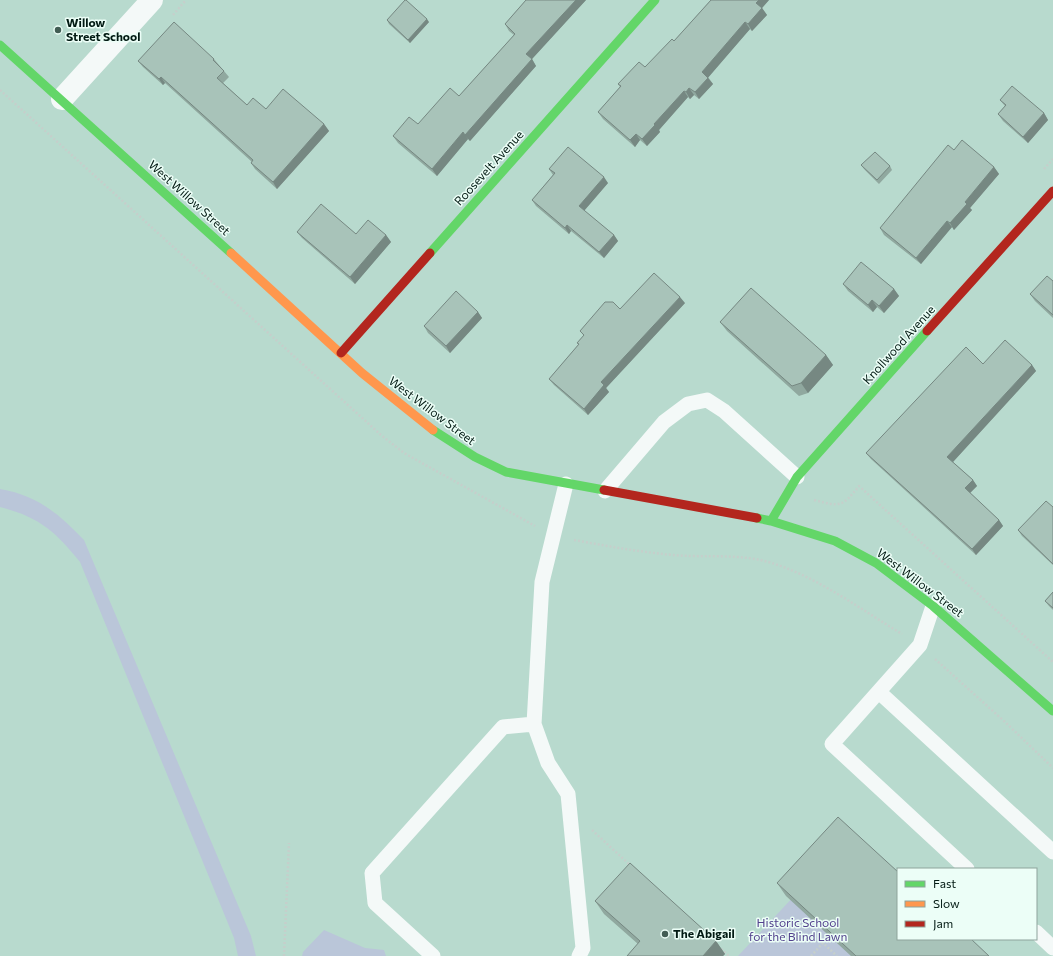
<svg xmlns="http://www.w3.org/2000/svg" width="1053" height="956" viewBox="0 0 1053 956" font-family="Commissioner,sans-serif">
<rect width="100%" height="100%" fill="#b8dace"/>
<!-- green -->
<path fill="#bac6d9" d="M0 489C37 495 59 514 84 540L251 936 256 956H238L234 938 80 562C55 531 39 517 0 507Z
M797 893 865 956H738Z
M324 930 365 948 384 950 386 956H302L303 952Z"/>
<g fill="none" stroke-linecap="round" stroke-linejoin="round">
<!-- path -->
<path stroke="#c5cfcb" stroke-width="2.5" stroke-dasharray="2 2" stroke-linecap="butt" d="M173 15 186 0
M0 90 381 435 404 453 535 526
M1044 169 1053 159
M814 500C841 507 842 507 859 486L1053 662
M574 540C607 546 639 552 673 555 705 558 740 553 772 563 819 578 860 609 902 634
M935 659 1004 721 1053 768
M592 830 631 866
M721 949 729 956
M284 956 289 843
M811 956 823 943 837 956"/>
<!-- lane -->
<path stroke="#f4f9f8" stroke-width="15" d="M566 484 542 582 534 724 548 763 568 794 583 948 579 956
M605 491 664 422 688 404 707 400 724 411 797 477
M933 606 920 645 832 744 967 869
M879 692 1053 852
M1036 932 1053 948
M433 956 375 903 372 873 503 727 534 724"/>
<!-- street -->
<path stroke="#f4f9f8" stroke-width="22" d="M62 99 152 0"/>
<!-- fast -->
<path stroke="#63d668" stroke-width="9" d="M0 45 231 253
M430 253 655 0
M433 430 475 457 506 472 604 490
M757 518 771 521 835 541 876 563 933 606 1053 711
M771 521 797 477 927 331"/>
<!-- slow -->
<path stroke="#ff974d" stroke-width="9" d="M231 253 362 373 433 430"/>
<!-- jam -->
<path stroke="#b3261e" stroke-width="9" d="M927 331 1053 191
M341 353 430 253
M604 490 757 518"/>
</g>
<!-- wall -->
<path fill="#90a89f" d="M526 0H586L532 59 536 66 470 141 468 139 437 176 398 143 393 136 418 124 459 96 514 35 509 31 505 24Z
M711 0H769L762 8 767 15 752 31 750 29 708 77 713 84 699 99 694 95 690 99 688 97 659 130 660 132 647 146 640 140 635 147 603 119 598 112 620 87 618 84 645 67 674 41Z
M387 20 429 22 410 43 389 24Z
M214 59 229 77 223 83 247 105 266 109 324 124 329 131 277 189 255 169 251 163 252 162 165 83 163 85 143 67 138 61Z
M1000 100 1044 113 1048 120 1028 143 1003 121 998 114 1005 106Z
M954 150 994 167 999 174 970 208 972 210 954 230 952 227 921 264 884 235 880 228Z
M861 165 890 166 892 170 879 184 864 169Z
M549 169 608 183 584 211 614 235 618 241 604 258 571 231 569 234 536 206 532 200 553 175Z
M297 232 386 235 391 242 355 284 302 238Z
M1053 281V318L1035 301 1030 294Z
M843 284 894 289 899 296 884 313 877 307 873 312 848 291Z
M685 303 606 388 609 392 588 415 554 385 549 379 579 344 577 343 584 336 580 331 620 309Z
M478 312 482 318 450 353 428 333 424 326Z
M720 322 826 355 833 365 808 393 799 396 727 331Z
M983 364 1032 365 1036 371 953 462 973 480 977 486 970 493 999 520 1003 526 976 555 871 459 866 453Z
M1053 507V565L1022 536 1018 530Z
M1053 592V610L1049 606 1045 601Z
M777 883 989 956H851L786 896Z
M595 901 716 941 725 954 723 956H627L638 944 604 914Z"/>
<!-- shaded-wall -->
<path fill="#768882" d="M576 0H586L532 59 536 66 470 141 465 135 526 54Z
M759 0H769L762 8 767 15 752 31 748 24 756 3Z
M427 19 429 22 410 43 408 40Z
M745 22 750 29 707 79 702 72Z
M161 77 165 83 163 85 159 79Z
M708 78 713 84 699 99 695 92Z
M689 88 694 95 690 99 686 92Z
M684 91 688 97 659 130 660 132 647 146 642 139 654 124Z
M1044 113 1048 120 1028 143 1023 137Z
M324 124 329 131 277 189 273 182Z
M463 132 468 139 437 176 432 169Z
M636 134 640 140 635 147 630 140Z
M994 167 999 174 970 208 972 210 954 230 950 223 965 202Z
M604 177 608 183 583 212 579 206Z
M947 221 952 227 921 264 916 258Z
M567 225 571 231 569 234 565 228Z
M386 235 391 242 355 284 350 277Z
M614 235 618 241 604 258 599 252Z
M894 289 899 296 884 313 879 306Z
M680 297 685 303 606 388 609 392 588 415 584 409 601 382Z
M872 300 877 307 873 312 868 305Z
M478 312 482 318 450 353 446 346Z
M826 355 833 365 808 393 801 383Z
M1032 365 1036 371 952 463 947 457Z
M973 480 977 486 969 494 965 488Z
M999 520 1003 526 976 555 972 549Z
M716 941 725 954 723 956H703Z"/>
<!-- building -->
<path fill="#a8c3b9" stroke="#768882" d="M405 0H406L427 19 408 40 387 20Z
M526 0H576L526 54 532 59 465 135 463 132 432 169 393 136 409 117 418 124 450 88 459 96 515 34 505 24Z
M711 0H759L756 3 762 8 748 24 745 22 702 72 708 78 695 92 689 88 686 92 684 91 654 124 655 125 642 139 636 134 630 140 598 112 621 86 618 84 639 62 645 67 672 39 674 41Z
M174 22 214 59 213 60 224 71 217 78 247 105 253 98 266 109 283 89 324 124 273 182 251 163 253 160 161 77 159 79 138 61Z
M1012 86 1044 113 1023 137 998 114 1006 105 1000 100Z
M962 140 994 167 965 202 967 204 950 223 947 221 916 258 880 228 948 145 954 150Z
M568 147 604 177 579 206 614 235 599 252 567 225 565 228 532 200 555 173 549 169Z
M875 152 890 166 877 180 861 165Z
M321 204 356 234 368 220 386 235 350 277 297 232Z
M861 262 894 289 879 306 872 300 868 305 843 284Z
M654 273 680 297 601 382 604 385 584 409 549 379 579 344 577 343 584 335 580 331 605 302H613L620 309Z
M1047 276 1053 281V315L1030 294Z
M751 288 826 355 801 383 792 386 720 322Z
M456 291 478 312 446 346 424 326Z
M1005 340 1032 365 947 457 973 480 965 488 999 520 972 549 866 453 966 347 983 364Z
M1046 501 1053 507V564L1018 530Z
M1053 592V608L1045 601Z
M838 817 898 872V939H971L989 956H856L777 883Z
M630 863 716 941 703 956H627L640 941 595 901Z"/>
<!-- markers -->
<g fill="#425d54" stroke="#ecfef7" stroke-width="1.5">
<circle cx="58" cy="30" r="4"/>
<circle cx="665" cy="934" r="4"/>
</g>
<g text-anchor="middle" stroke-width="3" stroke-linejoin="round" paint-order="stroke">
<!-- poi labels -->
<g font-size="12" font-weight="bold" fill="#021a13" stroke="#ecfef7" text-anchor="start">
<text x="66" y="27">Willow<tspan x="66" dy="14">Street School</tspan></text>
<text x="673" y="938">The Abigail</text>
</g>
<!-- street labels -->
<g font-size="12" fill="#021a13" stroke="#ecfef7">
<text transform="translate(489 168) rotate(-48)" y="4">Roosevelt Avenue</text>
<text transform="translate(189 198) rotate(42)" y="4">West Willow Street</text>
<text transform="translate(899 345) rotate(-48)" y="4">Knollwood Avenue</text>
<text transform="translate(432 411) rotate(37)" y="4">West Willow Street</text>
<text transform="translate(920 583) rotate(37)" y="4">West Willow Street</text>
</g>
<!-- park labels -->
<g font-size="12" fill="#52418d" stroke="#ecfef7">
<text x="798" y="927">Historic School<tspan x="798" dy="14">for the Blind Lawn</tspan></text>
</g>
</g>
<!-- legend -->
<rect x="897" y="868" width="140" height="72" fill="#ecfef7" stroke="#8ea39c"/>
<rect x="905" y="881" width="20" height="6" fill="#63d668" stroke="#8ea39c"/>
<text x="933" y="888" font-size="12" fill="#021a13">Fast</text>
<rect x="905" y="901" width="20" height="6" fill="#ff974d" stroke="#8ea39c"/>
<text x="933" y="908" font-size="12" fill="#021a13">Slow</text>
<rect x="905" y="921" width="20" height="6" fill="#b3261e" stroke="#8ea39c"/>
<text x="933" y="928" font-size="12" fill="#021a13">Jam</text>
</svg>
